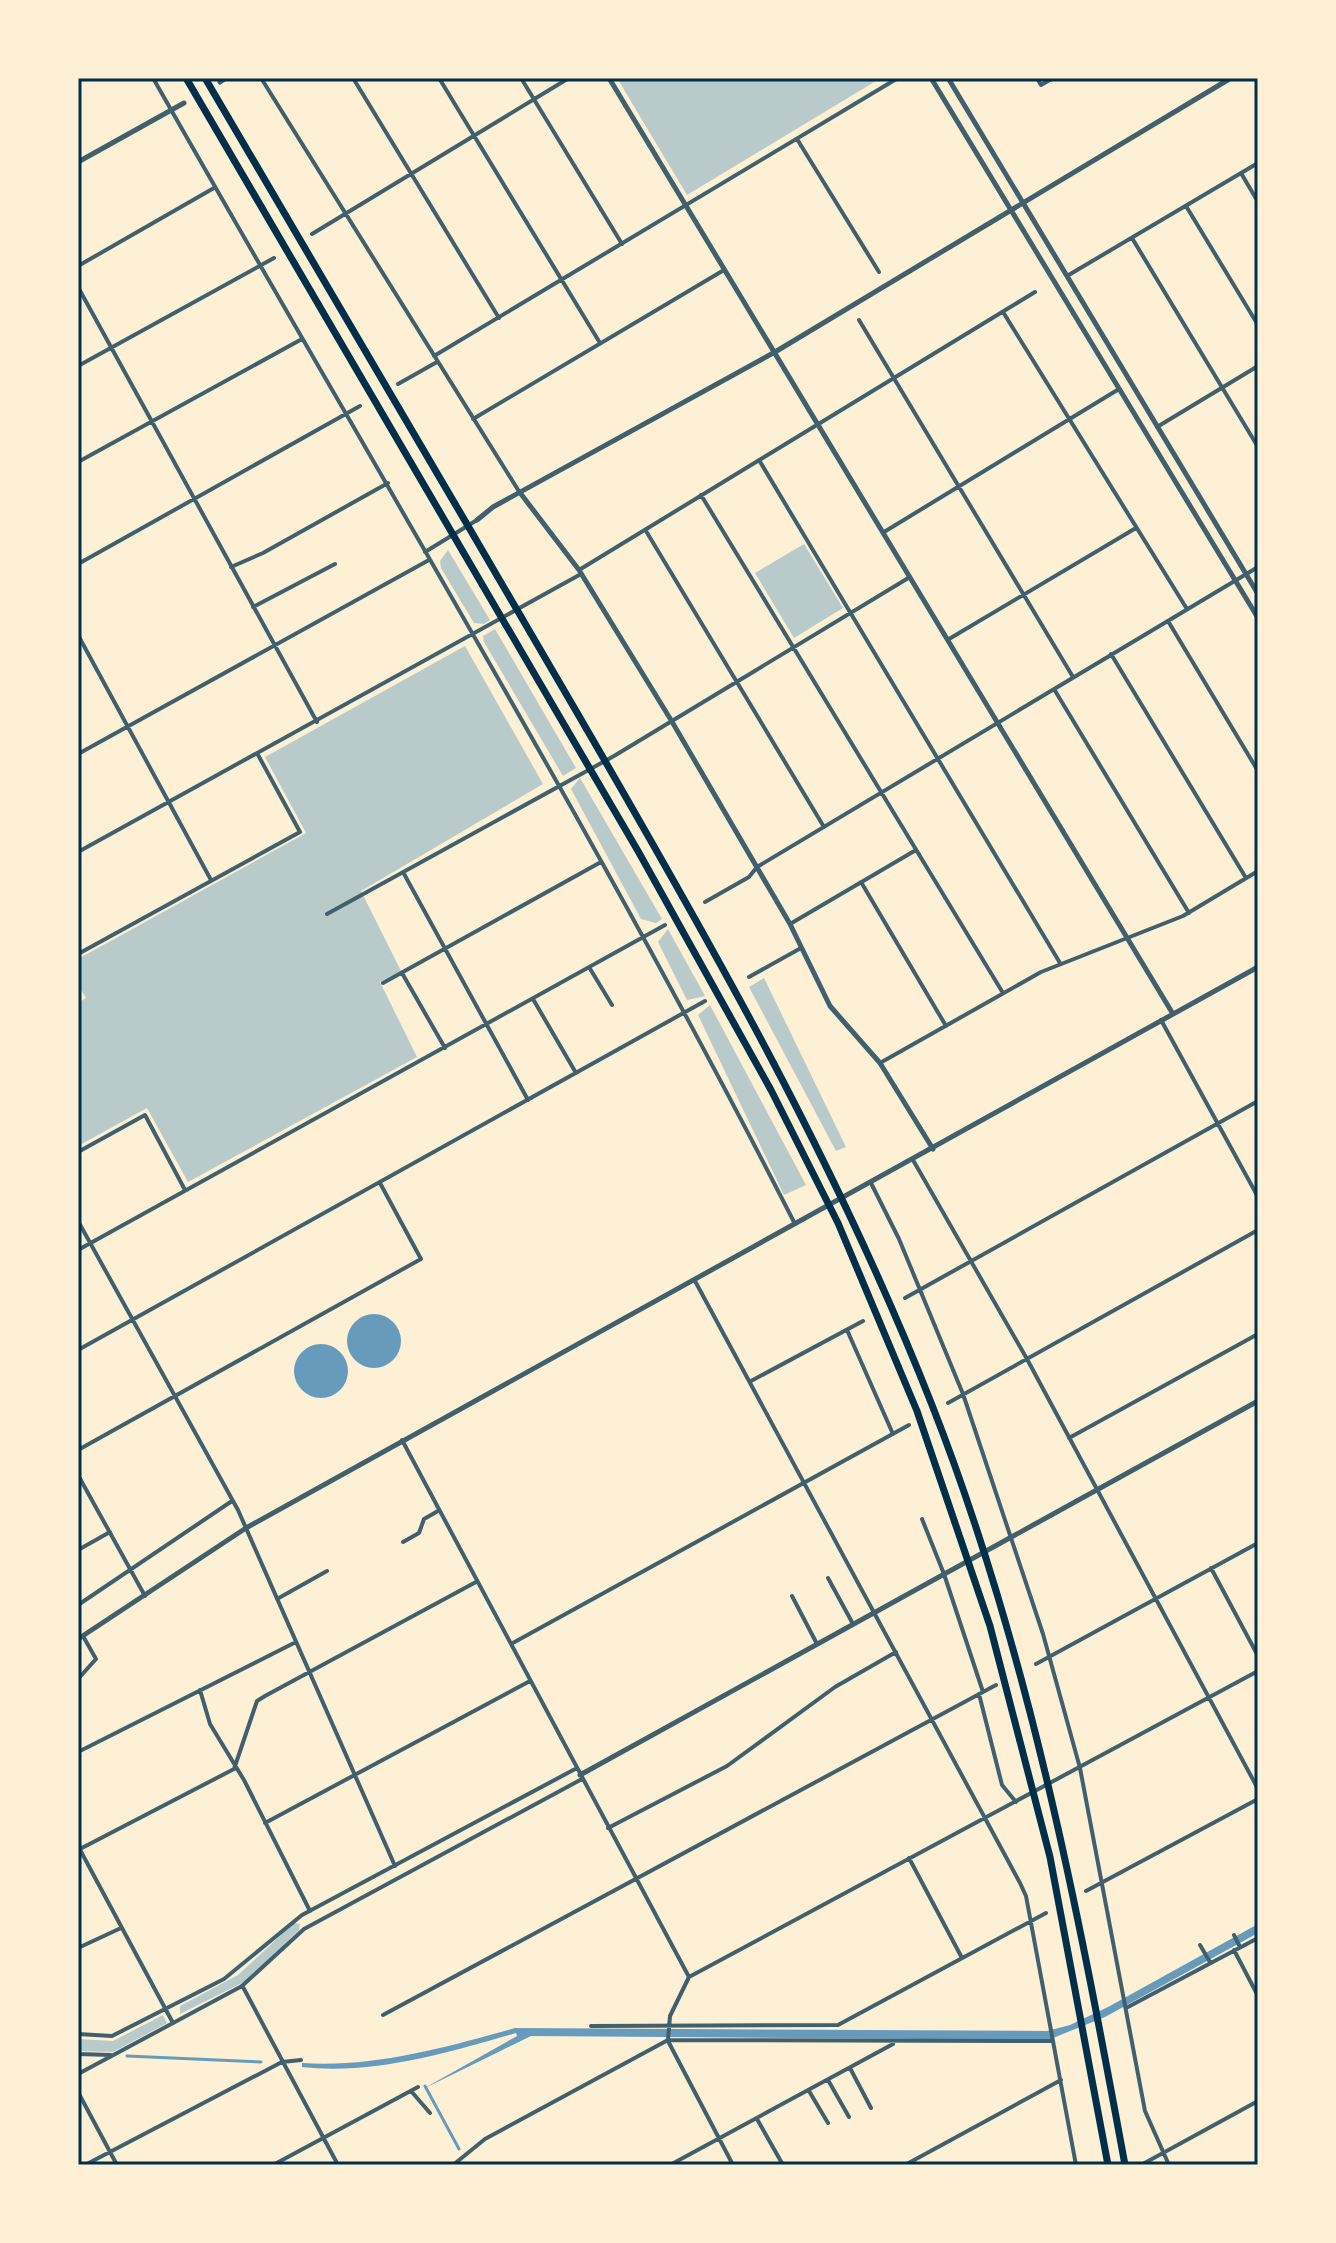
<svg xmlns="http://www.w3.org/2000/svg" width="1336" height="2243" viewBox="0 0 1336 2243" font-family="'Golos Text',sans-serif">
<rect width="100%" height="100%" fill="#fdf0d5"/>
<!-- green -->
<path fill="#b9caca" d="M617 78H881L687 195Z
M804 544 843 608 794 638 755 573Z
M448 550 490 620 484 624 474 623 441 568 440 561Z
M495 629 576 768 563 776 484 642 483 636Z
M465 646 543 784 361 891 401 971 380 982 417 1057 188 1182 147 1108 78 1146V1003L86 998 78 985V959L306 833 265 757Z
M580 778 662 919 656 923 641 919 571 789Z
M668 929 705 996 687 1000 658 942Z
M764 978 846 1147 836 1151 749 987Z
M710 1005 806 1185 784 1195 698 1015Z
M294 1923 300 1924 299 1930 246 1981 180 2014V2006L238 1975Z
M163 2015 167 2023 113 2052 78 2051V2039L113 2041Z"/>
<!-- water -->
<path fill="#669bbc" d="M347 1341a27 27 0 1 1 54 0a27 27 0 1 1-54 0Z
M294 1371a27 27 0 1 1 54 0a27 27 0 1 1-54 0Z
M1258 1924V1933L1105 2017 1048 2040 531 2036 423 2089 517 2036 516 2033C447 2053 373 2075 302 2067V2063C373 2068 447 2047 515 2028L1047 2031 1070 2025 1108 2007Z"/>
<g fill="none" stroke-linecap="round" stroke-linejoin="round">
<!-- stream -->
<path stroke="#669bbc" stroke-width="3" d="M127 2056 261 2062
M425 2086 459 2149"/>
<!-- minor -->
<path stroke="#3f606c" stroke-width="4" d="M153 78C369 459 596 833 795 1224
M261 78 520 493
M353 78 499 318
M439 78 600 343
M521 78 622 244
M1037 78 1041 85 1053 78
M797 139 879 272
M1241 173 1258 202
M1186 206 1258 325
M312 234 569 78
M1132 238 1258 447
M78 266 214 188
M1067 276 1258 163
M78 287 317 722
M1003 312 1187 609
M859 320 1073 677
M434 356 898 78
M78 366 274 258
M398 384 437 362
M473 419 724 270
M1157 427 1258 366
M759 460 1060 963
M78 462 302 339
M701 495 1003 993
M646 531 824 827
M884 532 1119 389
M425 552 477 520
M78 564 360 406
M231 567 263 553 388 483
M579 570 1035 292
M253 607 335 564
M1168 621 1258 771
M78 635 211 880
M949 639 1136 528
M1111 654 1246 878
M1054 689 1189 913
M78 754 429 560
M78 852 581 574
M403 872 528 1100
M861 882 946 1026
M705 902 749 877 757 867 1258 567
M327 914 614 756 910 577
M790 924 916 850
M78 954 300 832 257 753
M589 967 612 1005
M402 973 445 1048
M749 977 801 948
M383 983 601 862
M533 999 576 1073
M1161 1020 1258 1197
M880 1063 1041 972 1183 916 1258 871
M78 1152 145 1115 185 1190
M913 1160 1027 1359 1258 1789
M871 1183 899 1239 963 1394 1043 1634 1080 1768 1145 2111 1169 2165
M78 1221 238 1510 395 1866
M78 1250 665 925
M695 1281 1020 1883 1026 1896 1076 2165
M905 1298 1258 1101
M847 1330 893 1434
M78 1350 705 1001
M751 1381 863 1321
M948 1403 1258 1230
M1069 1438 1258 1334
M402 1440 689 1977
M78 1450 421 1259 380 1183
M78 1475 145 1596
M922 1519 944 1574 983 1692
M403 1542 419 1533 424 1519 438 1511
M78 1550 110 1532
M1211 1568 1258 1656
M828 1578 853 1624
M792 1596 817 1644
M277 1599 327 1571
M78 1605 232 1501
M511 1644 909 1425
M1036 1664 1258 1543
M78 1679 96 1659 83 1636
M200 1690 210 1724 244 1780 310 1911
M979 1694 1002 1785 1016 1802
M78 1752 296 1642
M265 1823 530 1681
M608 1828 727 1766 835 1687 896 1652
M78 1846 173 2023
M78 1850 234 1769 257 1701 265 1696 476 1582
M909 1858 962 1958
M1086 1891 1258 1799
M1234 1935 1240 1947
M1200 1945 1210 1962
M78 1948 121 1928
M1234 1950 1258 1996
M243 1987 338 2165
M1128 2007 1258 1938
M383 2015 996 1685
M591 2026 838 2025 1046 1913
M78 2034 112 2036 224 1979 302 1915 577 1768
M668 2040 670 2016 689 1977 1258 1671
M668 2041 733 2165
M78 2054 111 2055
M850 2068 871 2108
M78 2074 242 1986 304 1929 582 1779
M828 2080 849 2117
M411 2091 430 2113
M809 2091 828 2123
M78 2092 117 2165
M757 2119 783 2165
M85 2165 282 2062 301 2060
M273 2165 418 2087
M453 2165 485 2139 668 2040 1053 2041
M670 2165 893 2044
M905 2165 1061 2080
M1141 2165 1258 2101"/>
<!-- tertiary -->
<path stroke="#3f606c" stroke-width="5" d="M609 78 1173 1014
M931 78 1258 618
M948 78 1258 594
M220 82 226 78
M78 162 184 103
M521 494 579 570 671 720 790 924 830 1006 880 1063 933 1149
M477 520 493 507 775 352 1231 78
M78 1639 246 1528 1258 967
M580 1775 1258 1401"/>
<!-- motorway -->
<path stroke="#003049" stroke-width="7" d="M186 78 638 851 771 1090 838 1223 917 1411 990 1626 1050 1857 1108 2165
M205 78C330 291 455 503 579 716 709 940 837 1163 932 1405 1029 1652 1077 1905 1125 2165"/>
</g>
<!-- border -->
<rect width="1336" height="2243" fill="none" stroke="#fdf0d5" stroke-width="160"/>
<rect x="80" y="80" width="1176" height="2083" fill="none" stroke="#003049" stroke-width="3"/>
</svg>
